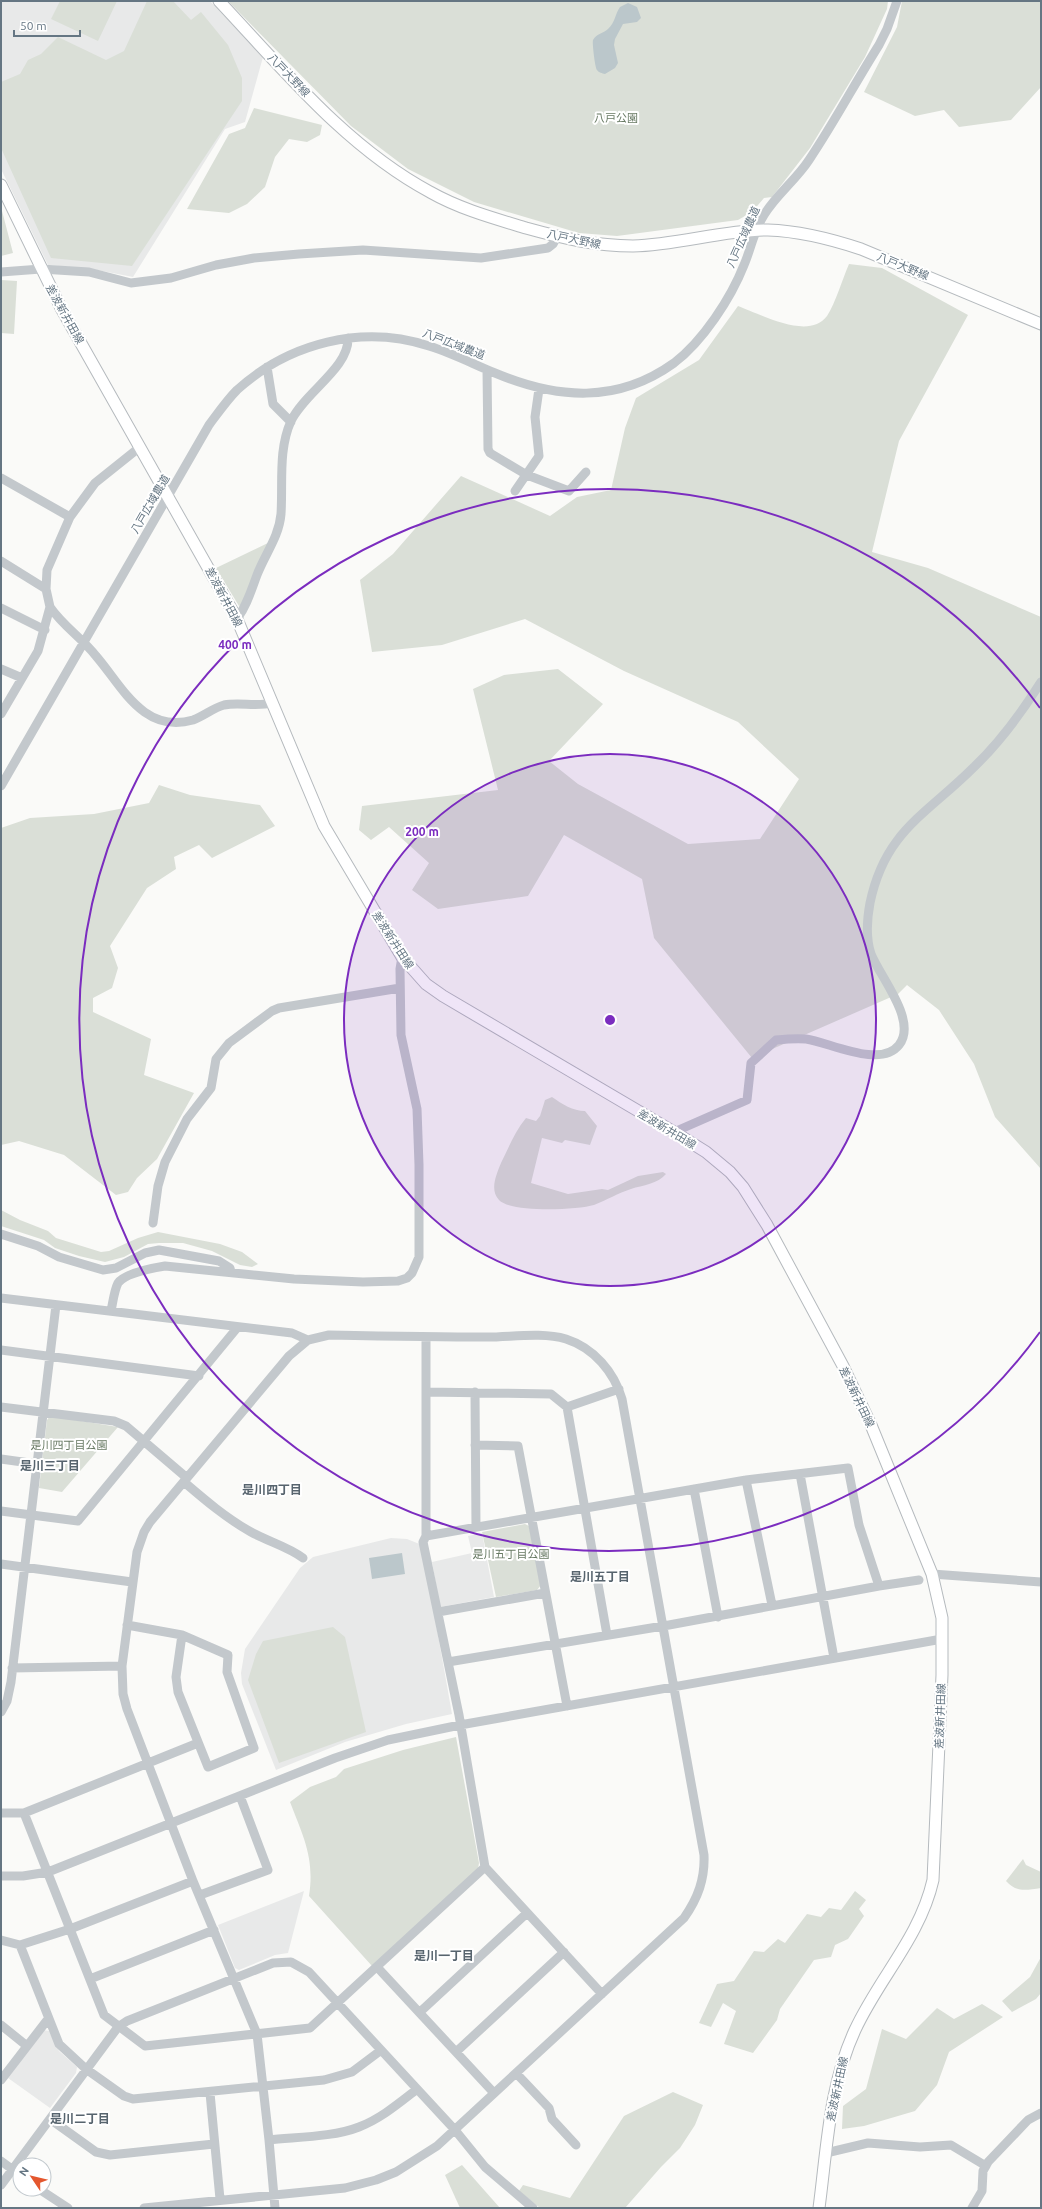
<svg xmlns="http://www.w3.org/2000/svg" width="1042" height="2209" viewBox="0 0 1042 2209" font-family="Ubuntu,'Noto Sans JP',sans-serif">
<rect width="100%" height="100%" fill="#fafaf8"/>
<!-- built -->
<path fill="#e8e9e9" d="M1 1H210L263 57 245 122 225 129 133 277 92 269 48 265 1 169Z
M482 1533 494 1597 440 1607 432 1562 472 1553 468 1536Z
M391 1538 407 1539 422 1545 452 1714 406 1724 345 1742 276 1770 242 1684 241 1673 245 1649 300 1568 313 1557Z
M304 1891 288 1953 275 1955 239 1970 235 1968 218 1925Z
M43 2030 49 2031 59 2051 77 2067 76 2073 50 2108 8 2078Z"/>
<!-- green -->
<path fill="#dadfd7" d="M60 1H117L98 41 51 19Z
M147 1H173L191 20 201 12 228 45 242 78V101L132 266 51 258 1 148V82L20 74 28 60 41 54 58 37 106 60 124 51Z
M228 1H888L887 9 865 57 810 148 772 197 764 198 752 212 738 220 617 236 579 233 474 202 408 169 351 126Z
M902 1H1041V87L1011 120 959 127 944 110 915 116 864 92 897 27Z
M254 108 322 125 320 135 307 142 289 139 275 157 265 187 247 204 229 213 187 209 229 134 245 128Z
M1 207 13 253 1 256Z
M849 264 882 268 968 315 899 441 872 552 928 568 1041 617V1169L995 1117 974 1064 939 1010 907 985 898 994 752 1058 654 938 642 879 564 835 528 896 438 909 412 890 429 863 389 827 371 840 359 830 362 806 498 790 473 689 504 675 558 669 603 704 549 761 578 784 688 844 760 839 799 779 738 722 624 671 525 619 442 645 372 652 360 580 393 554 461 476 550 516 577 497 611 490 625 428 636 398 699 360 738 306C760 314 809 341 827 316 836 302 842 280 849 264Z
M1 280 17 281 14 334 1 333Z
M270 542 244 603 239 606 216 568Z
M159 785 190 795 260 805 275 826 212 858 199 845 174 857 176 869 147 888 110 946 118 968 112 988 93 998V1012L151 1039 144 1075 194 1093 157 1159 137 1178 128 1192 116 1195 64 1155 19 1141 1 1145V828L30 818 94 814 149 803Z
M552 1097C562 1104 573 1111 585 1111L597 1126 590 1145 565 1140 562 1143 542 1138 531 1183 568 1194 602 1189 608 1190 638 1176 663 1172 666 1174C658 1184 643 1185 631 1189 618 1193 607 1200 594 1205 577 1210 511 1213 499 1200 489 1190 497 1173 501 1163 509 1147 515 1131 526 1118L536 1121 540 1116 545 1100Z
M1 1210 20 1220 48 1231 56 1238 101 1252 109 1251 138 1238 158 1232 220 1244 242 1252 258 1264 252 1267 240 1265 212 1251 183 1243H159L148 1244 124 1257 105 1262 79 1256 55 1248 44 1240 1 1226Z
M50 1416 118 1427 62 1492 39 1488 47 1420Z
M525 1524 529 1526 541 1585 537 1590 496 1597 482 1532Z
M333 1627 345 1637 366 1732 279 1763 248 1680 256 1654 263 1641Z
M456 1737 479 1863 478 1869 372 1966 309 1896C315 1858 303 1836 290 1802L310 1787 336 1777 344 1769 403 1750Z
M1023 1859 1026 1865 1041 1872V1888C1026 1890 1017 1893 1006 1881Z
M855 1891 866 1900 859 1909 864 1916 848 1939 835 1945 831 1957 814 1960 780 2009 777 2020 753 2053 724 2044 736 2011 723 2003 711 2027 699 2023 717 1984 734 1981 754 1951 764 1952 778 1939 785 1943 807 1914 821 1917 829 1908 841 1910Z
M1041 1957V1993L1036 1999 1012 2012 1002 2001 1030 1977Z
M982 2004 1003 2017 949 2052 937 2085 915 2111 864 2126 842 2129 843 2106 866 2089 882 2029 906 2039 937 2008 954 2019Z
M673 2092 703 2105 695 2125 680 2148 661 2167 625 2208H540L519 2191 523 2185 570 2198 624 2116Z
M462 2165 500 2208H460L445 2175Z"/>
<!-- water -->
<path fill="#bbc7cb" d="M628 3 637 7 641 18 637 22 623 24 615 39 614 45 618 63 615 68 605 74C602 73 599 73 597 70 595 68 592 42 593 40 597 33 603 34 608 29 615 23 615 14 620 7Z
M402 1553 405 1574 372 1579 369 1558Z"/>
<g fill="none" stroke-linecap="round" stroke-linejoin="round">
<defs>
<path id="major" d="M219 1C283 69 346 147 430 192 460 209 493 218 526 228 562 238 596 246 633 246 678 245 723 230 768 230 800 231 831 239 861 249L1041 324
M1 185 61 308 237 619 324 826 402 957 426 984 443 996 674 1132 706 1152 730 1172 743 1187 767 1225 843 1366 871 1425 932 1574 942 1618V1675L933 1880C920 1937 879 1978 855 2030 829 2086 827 2148 819 2208"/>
</defs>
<!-- major casing -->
<use href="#major" stroke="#b5babe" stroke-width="13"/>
<!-- minor -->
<path stroke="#c3c8cc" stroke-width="9" d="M1 272 41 269 89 272 131 283 171 278 216 265 254 258 299 254 363 250 481 258 548 248 553 244 557 237
M267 367 273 404 291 422
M487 370 488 449 490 453 527 475 569 491 586 472
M1 478 70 517
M515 491 539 456 535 417 539 389
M1 561 46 589
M50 607C63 626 82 638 96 656 122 686 143 734 193 720 204 716 213 708 224 705 240 702 256 707 272 703
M1 608 45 630
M237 619C247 605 251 591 257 575 265 554 279 537 281 514 283 483 278 450 291 421 305 392 349 368 348 338
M1 669 22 678
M1 714 38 651 50 607 46 589 47 570 70 517 95 483 140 447
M1 786 209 425C218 413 227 400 237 390 289 343 362 324 429 346 452 353 473 364 495 373 557 399 617 404 674 363 703 341 731 298 744 265 751 249 754 230 764 215 776 195 796 180 809 160 834 123 855 83 879 45L887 29 897 1
M674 1132 747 1100 751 1063 776 1040C786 1039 796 1038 806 1039 829 1042 880 1069 899 1045 918 1021 880 977 871 954 866 939 867 919 870 903 885 831 926 815 974 767 1000 742 1022 712 1041 682
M153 1223 158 1186 165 1162 187 1119 211 1088 216 1059 229 1043 272 1011 279 1008 400 988
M1 1234 38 1246 59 1257 103 1270 116 1268 145 1253 159 1250 219 1261 230 1268 231 1272
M1 1298 292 1333 308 1340
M111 1311C113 1302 114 1291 118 1283 125 1273 153 1268 165 1266L294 1279 363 1282 398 1281 407 1278 412 1273 419 1257V1165L417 1109 401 1035 400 969 402 957
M426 1337V1536L423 1542 459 1715 485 1867 602 1994
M1 1350 199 1376
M426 1392 551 1394 567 1407 607 1635
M475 1392 476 1527
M1 1407 114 1421 126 1426 187 1478
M567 1407 619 1389
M475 1445 518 1446 567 1706
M1 1459 37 1464
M800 1474 834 1658
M746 1480 772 1605
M184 1482C205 1500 226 1518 251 1532 267 1541 289 1547 303 1558
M694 1489 718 1617
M1 1511 78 1521 237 1328
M426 1536 746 1480 848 1468 859 1525 879 1586 919 1580
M1 1564 132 1582
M932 1574 1041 1582
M438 1612 545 1593
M127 1625 182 1635 228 1655 227 1672 254 1748 208 1767 178 1692 176 1677 182 1635
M448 1662 669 1625 879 1586
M12 1668 122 1666
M1 1712 7 1701 11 1682 56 1305
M1 1813H24L198 1743
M24 1813 104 2015 145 2046 310 2028 485 1867
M1 1876H23L48 1872 335 1758 388 1740 460 1725 942 1639
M200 1895 268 1870 240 1796
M1 1940 20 1945 70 1929 193 1881
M20 1945 59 2044 86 2069 124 2096 133 2099 324 2080 352 2072 380 2051
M377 1967 494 2093
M90 1979 214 1930
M420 2012 527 1913
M1 2025 27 2046
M456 2052 564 1952
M516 2073 549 2108 552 2119 576 2145
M1 2080 48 2019
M210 2093 220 2199
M50 2119 96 2152 110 2155 214 2144
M269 2140C296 2137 334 2137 359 2127 380 2119 398 2104 416 2090
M826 2153 868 2143 920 2147 951 2145 986 2166
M1 2161 20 2175
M1 2185 118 2027 127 2021 273 1963 291 1962 309 1972 455 2130 485 2167 533 2208
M39 2189 68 2208
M144 2208 345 2188 376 2180 396 2172 437 2146 684 1918C698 1898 705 1879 704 1855L622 1399C614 1372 594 1348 566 1339 542 1332 512 1337 487 1337 435 1337 382 1336 329 1335L308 1340 289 1356 150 1522 144 1532 137 1552 122 1666 123 1694 127 1709 193 1881 257 2034 269 2140 275 2208
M972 2208 982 2191 983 2171 988 2162 1028 2120 1041 2113"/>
<!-- major -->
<use href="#major" stroke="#fff" stroke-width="11"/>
</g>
<!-- distance rings -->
<circle cx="610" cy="1020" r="266" fill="#7b2cbf" fill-opacity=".12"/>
<g fill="none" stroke="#7b2cbf" stroke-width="2">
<circle cx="610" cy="1020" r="266"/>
<path d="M1040 1332A531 531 0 1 1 1040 708"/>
</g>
<g text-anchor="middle" stroke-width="4" stroke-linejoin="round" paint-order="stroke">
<!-- street labels -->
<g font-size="11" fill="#657683" stroke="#fff">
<text transform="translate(289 75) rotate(46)" y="4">八戸大野線</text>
<text transform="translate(743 237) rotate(-66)" y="4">八戸広域農道</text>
<text transform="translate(574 239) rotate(12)" y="4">八戸大野線</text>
<text transform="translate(903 266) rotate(22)" y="4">八戸大野線</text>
<text transform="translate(65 314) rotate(61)" y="4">差波新井田線</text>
<text transform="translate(454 344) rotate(21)" y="4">八戸広域農道</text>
<text transform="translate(150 504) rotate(-60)" y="4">八戸広域農道</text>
<text transform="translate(224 597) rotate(62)" y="4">差波新井田線</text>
<text transform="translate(393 940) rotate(57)" y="4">差波新井田線</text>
<text transform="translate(667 1129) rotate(31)" y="4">差波新井田線</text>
<text transform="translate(857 1397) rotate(64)" y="4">差波新井田線</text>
<text transform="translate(940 1716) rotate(-88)" y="4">差波新井田線</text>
<text transform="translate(837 2089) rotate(-78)" y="4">差波新井田線</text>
</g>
<!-- park labels -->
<g font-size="11" fill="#687a64" stroke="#fff">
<text x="616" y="122">八戸公園</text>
<text x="69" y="1449">是川四丁目公園</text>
<text x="511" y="1558">是川五丁目公園</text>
</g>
<!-- neighbourhood labels -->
<g font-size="12" font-weight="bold" fill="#57646e" stroke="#fff">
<text x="50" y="1470">是川三丁目</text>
<text x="272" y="1494">是川四丁目</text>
<text x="600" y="1581">是川五丁目</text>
<text x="444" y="1960">是川一丁目</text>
<text x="80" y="2123">是川二丁目</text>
</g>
</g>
<circle cx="610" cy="1020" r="6" fill="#7b2cbf" stroke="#fff" stroke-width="2"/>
<g font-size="12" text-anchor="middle" font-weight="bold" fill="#7b2cbf" stroke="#fff" stroke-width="4" stroke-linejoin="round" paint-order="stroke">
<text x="235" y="649">400 m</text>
<text x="422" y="836">200 m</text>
</g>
<!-- border -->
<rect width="1042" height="2209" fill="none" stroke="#657683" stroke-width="4"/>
<!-- north arrow -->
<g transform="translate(32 2177) rotate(305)"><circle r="19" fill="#ffffff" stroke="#c1c8cd"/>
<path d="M0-3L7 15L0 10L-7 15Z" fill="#e4572e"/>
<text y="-6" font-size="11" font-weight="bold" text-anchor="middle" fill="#657683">N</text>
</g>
<!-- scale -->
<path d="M14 30v6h66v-6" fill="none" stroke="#657683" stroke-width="2"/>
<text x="20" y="30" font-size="12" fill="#657683" stroke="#ffffff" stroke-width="3" paint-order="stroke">50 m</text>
</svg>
